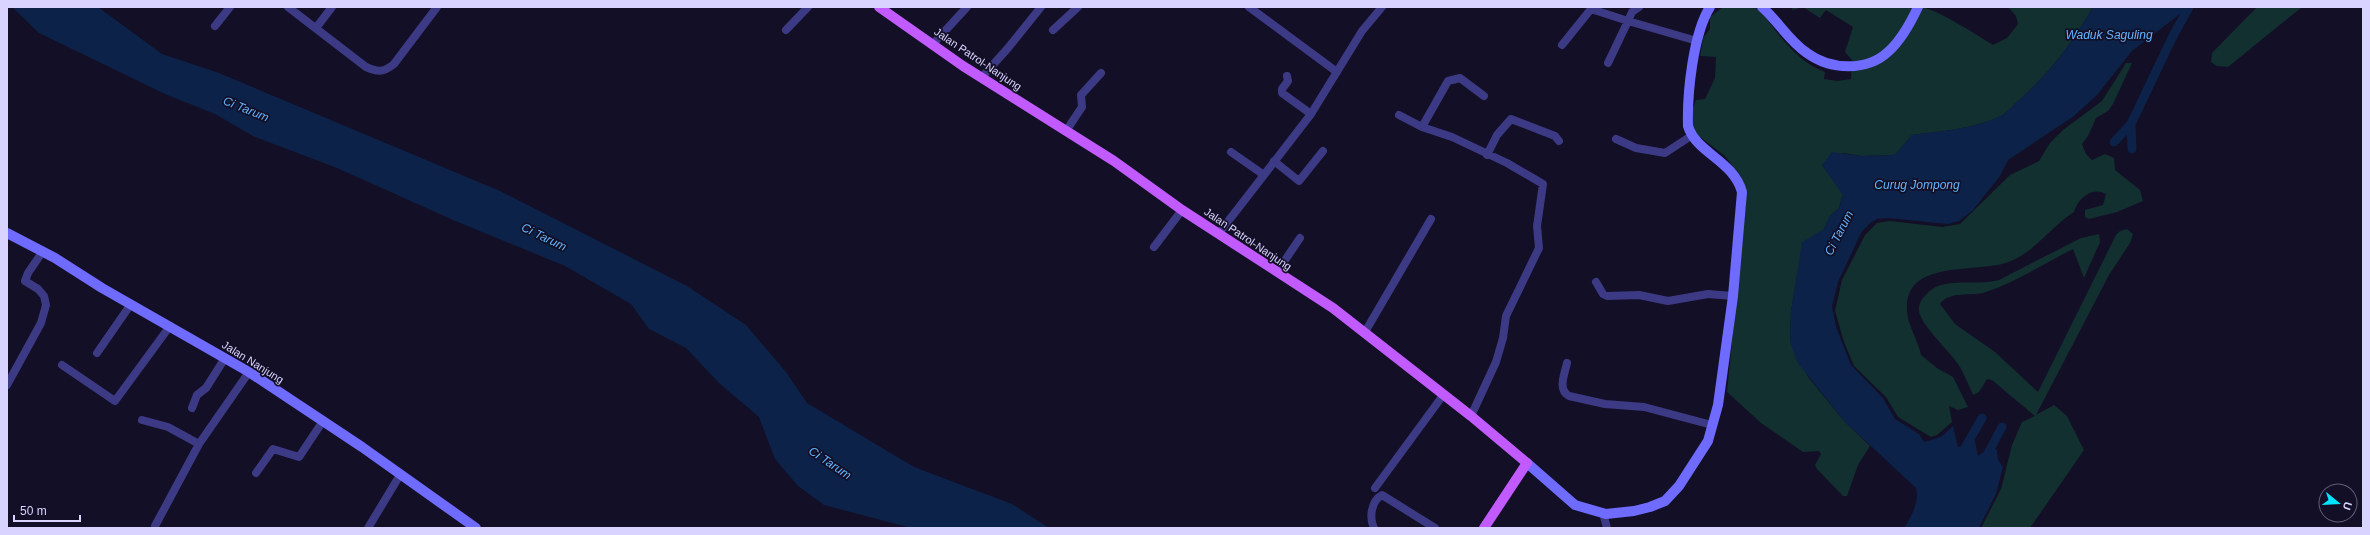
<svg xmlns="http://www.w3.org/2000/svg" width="2370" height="535" viewBox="0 0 2370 535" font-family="Arial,sans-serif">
<rect width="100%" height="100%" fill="#130f26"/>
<!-- green -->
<path fill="#12302f" d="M1723 7H1752L1760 10C1778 34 1797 62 1825 72L1824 79 1838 81 1851 79 1852 60 1845 52 1853 27 1826 10 1820 18 1803 7 1793 10 1791 7H1926L1927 9C1938 10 1980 37 1993 45L2007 38 2018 24 2016 16 2008 7H2093C2073 43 2048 75 2017 102 2012 106 2007 113 2001 116 1972 129 1943 131 1912 135L1895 155 1862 156 1843 153 1822 165 1843 194 1839 208 1830 216 1824 229 1810 240 1798 270 1791 311 1790 341 1808 377 1844 421 1870 446 1858 465 1847 496H1843L1817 469 1815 465 1821 454 1819 451 1803 452 1761 423 1727 392 1746 201 1740 176 1725 156 1691 130 1690 116 1696 100 1705 99 1715 78 1716 57 1700 56 1703 38 1710 29V17Z
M2257 7H2302L2228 67 2217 66 2211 62 2212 53Z
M2126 63H2132L2113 104 2108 111 2096 118 2088 136 2082 144 2086 154 2092 160 2105 154 2114 158 2115 170 2140 190 2143 201 2117 212 2089 219 2085 217V210L2103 205 2106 194C2092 186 2078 198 2074 212 2052 226 2035 251 2011 261 1978 275 1904 257 1907 311 1908 326 1918 340 1921 355L1937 368 1953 377 1968 407 1958 410 1949 406 1952 422 1937 435 1931 437 1898 417 1886 397 1854 366 1844 342 1835 311 1842 280 1865 235 1877 223 1890 221 1942 227 1960 224 2010 175 2039 161 2050 143 2063 130 2102 101Z
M2127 229 2133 234 2130 243 2109 275 2036 415 2054 405 2067 416 2084 450 2030 528H1981L2001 489 2012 445 2022 422 2035 416 1992 380 1987 379 1979 392 1973 395C1969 386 1965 376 1960 367 1951 352 1921 326 1919 311 1917 300 1932 287 1941 285 1960 280 1980 285 1999 280L2081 238 2099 234 2100 242 2084 278 2073 249C2045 263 2016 282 1986 292 1972 297 1950 290 1940 304L1955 324 1995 352 2038 392 2116 235 2120 231Z"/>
<!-- water -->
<path fill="#0c2248" d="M12 7H98L162 54 219 73 500 191 687 286 746 325 786 372 807 403 914 467 1012 504 1049 528H911L824 505 798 486 775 459 759 417 719 383 686 348 649 329 631 304 565 266 453 220 337 168 253 136 215 114 165 94 39 33Z
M2093 7H2189L2132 51 2097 95 2074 116 2008 160 2000 176 1973 210 1959 221 1948 224 1888 218 1877 219 1870 223 1861 233 1838 282 1832 306 1836 327 1851 365 1883 398 1895 419 1919 434 1924 442 1941 437 1953 426 1958 447 1963 446 1968 437 1975 441 1978 456 1990 447 1997 450 1998 460 2003 467 1996 494 1979 528H1904C1911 517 1920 501 1916 488L1844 421 1797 362 1790 341 1791 311 1802 242 1824 229 1829 217 1839 208 1843 195 1822 165 1832 152 1862 156 1895 155 1912 135C1943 131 1972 129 2001 116 2007 113 2012 106 2017 102 2048 75 2073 43 2093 7Z"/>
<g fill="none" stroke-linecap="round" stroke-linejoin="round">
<!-- canal -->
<path stroke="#0c2248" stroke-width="9" d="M2131 124 2132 149
M2114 142 2131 124 2172 38 2189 7
M1965 448 1982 418
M1986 457 2002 427"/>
<!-- street -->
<path stroke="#3d3a85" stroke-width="8" d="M288 7 366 67C377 72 383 73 394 64L437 7
M1249 7 1337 72
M215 26 230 7
M316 28 332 7
M786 30 808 7
M1053 30 1078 7
M933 44 967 7
M1562 45 1591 9 1628 21 1632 12 1639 7
M1608 63 1628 21 1697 41
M1287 76 1288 81 1282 89V93L1311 114
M982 77 1008 48 1041 7
M1399 115 1422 127 1452 137 1507 163 1543 184 1537 226 1539 248 1506 316 1503 338 1496 362 1471 416
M1422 127 1448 81 1460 78 1484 96
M1066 131 1082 107 1081 95 1101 73
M1616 139 1636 148 1665 153 1691 136
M1487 155 1497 135 1511 119 1555 136 1559 141
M1274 161 1299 181 1323 151
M1264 175 1311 114 1362 31 1382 7
M1219 233 1264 175 1231 152
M1154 247 1182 210
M1277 272 1300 238
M1596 282 1603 294 1607 296 1639 295 1668 301 1708 294 1733 296
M1365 332 1431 219
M97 353 131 304
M1567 363C1565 373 1557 390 1569 396L1605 404 1644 407 1712 425
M62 365 115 401 170 326
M7 385 41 323 46 305 44 296 38 289 25 281 28 273 43 251
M192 408 197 395 206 388 225 358
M142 420 168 427 199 444
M256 473 273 449 299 457 323 421
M1375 488 1444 394
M1603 513 1607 528
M155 526 199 444 249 372
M368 528 400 475
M1374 528C1369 518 1371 501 1382 495L1435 528"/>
<!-- secondary -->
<path stroke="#6f6bff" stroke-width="10" d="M1762 7C1778 21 1789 41 1807 53 1830 70 1867 72 1889 51 1902 39 1911 22 1918 7
M7 233 55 258 102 288 249 372 362 447 476 528
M1527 463 1575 505 1606 514 1634 511 1650 507 1665 501 1679 486 1708 441 1718 405 1733 296 1742 192C1733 160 1696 153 1688 126 1687 94 1693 34 1710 7"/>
<!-- primary -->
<path stroke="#c25bff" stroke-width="10" d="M879 7 963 66 1114 161 1182 210 1333 308 1471 416 1527 463 1484 528"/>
</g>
<g text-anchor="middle" stroke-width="3.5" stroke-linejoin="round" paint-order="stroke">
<!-- street labels -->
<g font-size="11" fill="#d9d4ff" stroke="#130f26">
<text transform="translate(978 59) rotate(34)" y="4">Jalan Patrol-Nanjung</text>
<text transform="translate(1248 239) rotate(34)" y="4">Jalan Patrol-Nanjung</text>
<text transform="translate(253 362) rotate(32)" y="4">Jalan Nanjung</text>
</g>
<!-- water labels -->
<g font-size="12" font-style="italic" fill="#62b6ff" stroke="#130f26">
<text x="2109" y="39">Waduk Saguling</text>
<text transform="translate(246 109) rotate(22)" y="4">Ci Tarum</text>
<text x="1917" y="189">Curug Jompong</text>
<text transform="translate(1839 233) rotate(-63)" y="4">Ci Tarum</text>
<text transform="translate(544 237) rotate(26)" y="4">Ci Tarum</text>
<text transform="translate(830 463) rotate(34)" y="4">Ci Tarum</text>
</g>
</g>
<!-- border -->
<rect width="2370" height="535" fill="none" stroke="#d9d4ff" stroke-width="16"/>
<!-- north arrow -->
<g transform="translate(2338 503) rotate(108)"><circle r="19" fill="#130f26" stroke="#625e7d"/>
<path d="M0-3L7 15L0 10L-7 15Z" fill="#00e5ff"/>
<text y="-6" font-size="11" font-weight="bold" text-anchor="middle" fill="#d9d4ff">U</text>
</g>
<!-- scale -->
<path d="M14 515v6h66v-6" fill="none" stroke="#d9d4ff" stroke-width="2"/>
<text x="20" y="515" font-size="12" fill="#d9d4ff" stroke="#130f26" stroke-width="3" paint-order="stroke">50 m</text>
</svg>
